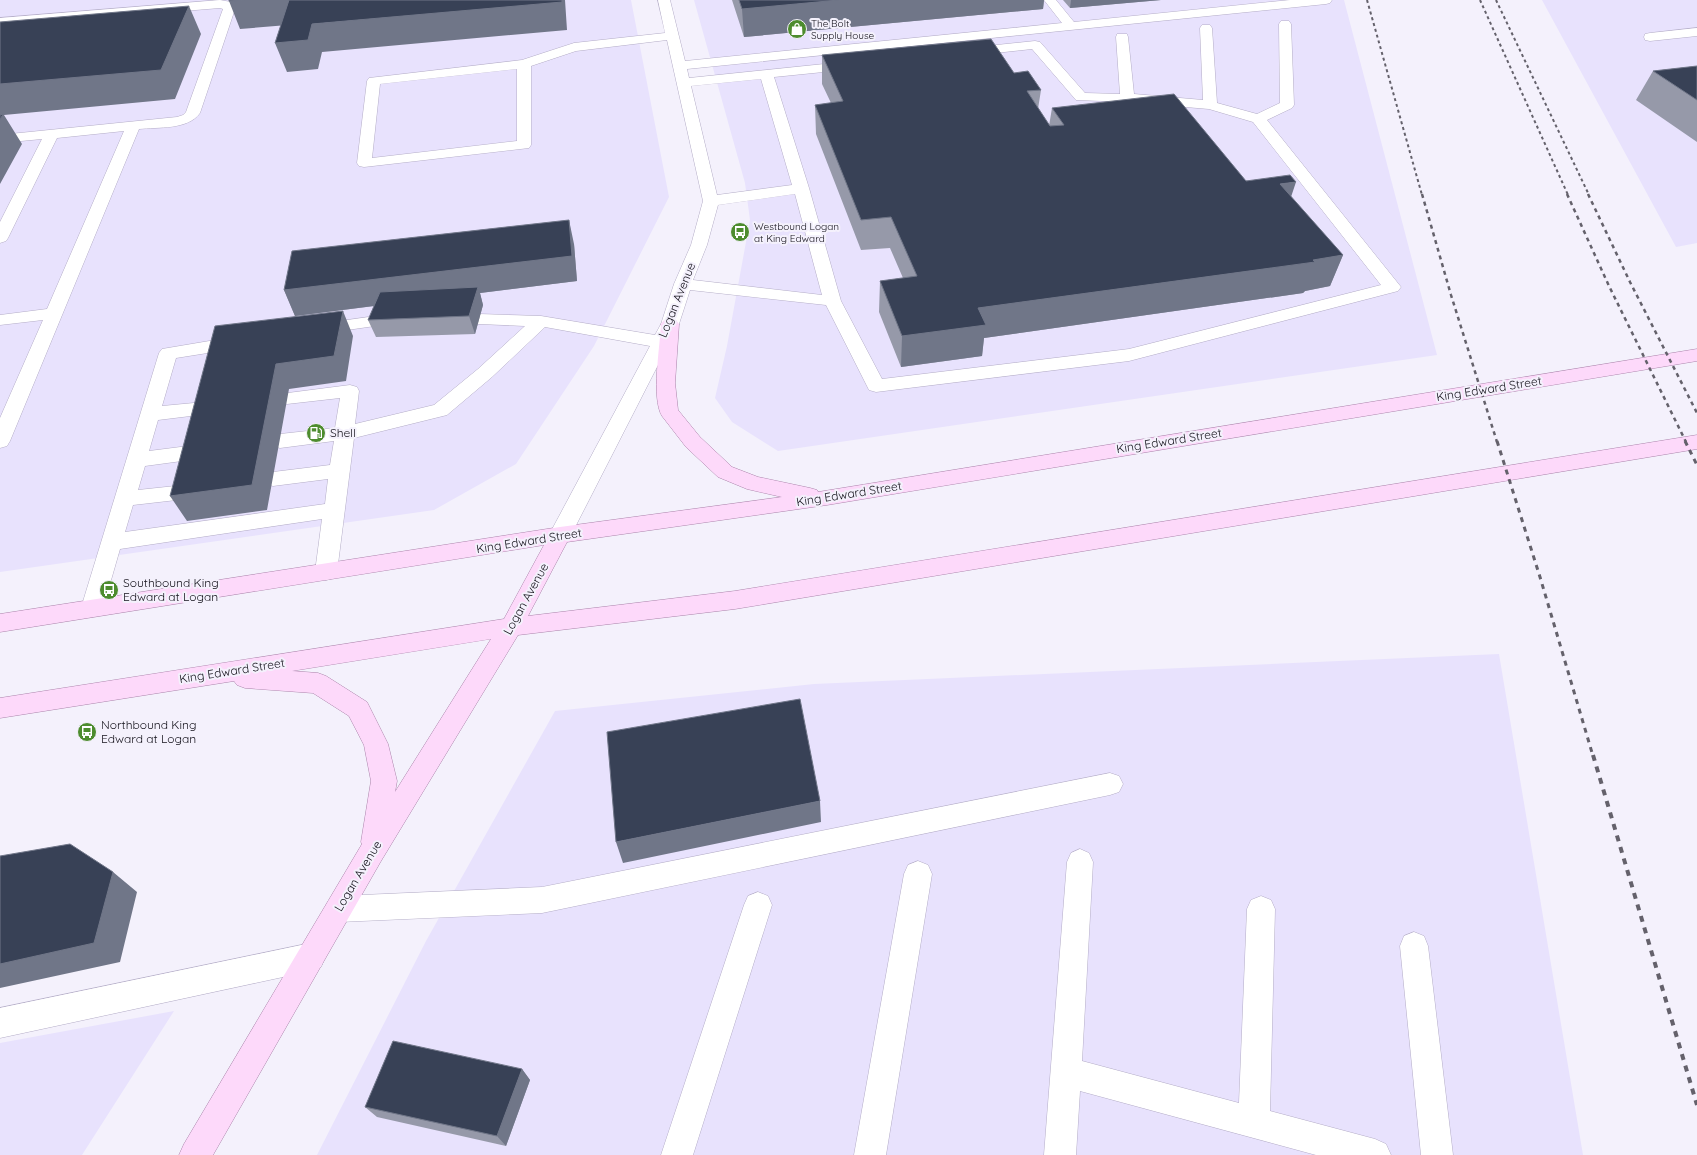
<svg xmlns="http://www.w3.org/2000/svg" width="1697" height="1155" viewBox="0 0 1697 1155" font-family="Quicksand,sans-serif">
<rect width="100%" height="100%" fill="#f4f1fc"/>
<!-- built -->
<path fill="#e8e2fd" d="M0 0H631L669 197 594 346 516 464 434 510 0 572Z
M694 0H1344L1437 355 778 451 732 422 715 398 727 346 750 220 745 183Z
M1542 0H1697V243L1676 247Z
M1499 654 1583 1155H317L426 941 555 711 814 684Z
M174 1011 82 1155H0V1043Z"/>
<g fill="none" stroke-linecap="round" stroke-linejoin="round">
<defs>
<path id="minor" d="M220 0 231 2 235 9 200 113C188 130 158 127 139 129L10 441 7 446 0 448V418L43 320 0 325V315L47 309 124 131 57 138 8 238 6 241 0 243V222L42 139 0 143V135L177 117 183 115 186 112 223 9 220 8 0 26V18Z
M658 0H670L685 61 1062 23 1044 0H1056L1074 22 1290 0H1332L1330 3 1326 4 687 69 689 78 853 61 858 62 860 65 858 68 853 69 774 77 809 188 841 301 882 379 1129 349 1381 285 1253 122 1209 109 1127 102 1076 100 1032 49 968 56 963 55 961 52 963 49 968 48 1035 41 1040 42 1085 93 1120 94 1116 37 1117 34H1127L1128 37 1134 94 1203 100 1200 28 1202 25H1210L1212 28 1217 103 1257 114 1280 103 1279 24 1281 21H1289L1291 24 1294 105 1292 108 1267 120 1401 287 1398 291 1129 361 876 392 869 390 867 386 826 305 690 290 679 324 568 541 560 543 552 541 549 535 650 346 545 327 492 377 447 415 354 438 337 572 334 578 326 580 318 578 315 572 322 519 120 549 103 608 100 614 92 617 84 614 81 608 159 353 162 349 239 336 245 338 248 342 245 346 239 348 176 358 162 406 215 401 222 403 225 407 222 411 215 413 158 420 149 451 204 444 211 446 214 451 211 456 204 458 145 466 138 490 194 484 201 486 204 491 201 496 194 498 133 505 125 532 325 504 328 479 273 486 266 484 263 479 266 474 273 472 330 465 334 441 280 448 273 446 270 441 273 436 280 434 335 428 340 398 287 404 280 402 278 398 280 394 350 385 357 387 359 391 355 424 434 405 478 369 525 326 479 324 473 323 470 319 473 315 479 314 541 316 655 335 661 324 674 284 691 245 703 201 667 40 576 51 531 66V145L529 148 364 167 359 166 357 163 367 81 369 78 522 60 574 43 665 33ZM517 69V141L372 158 380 84ZM761 79 792 185 717 195 691 86ZM795 194 822 295 693 280 707 245 718 205Z
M1697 28V36L1650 41 1645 40 1644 37 1645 34 1650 33Z
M383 315 389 316 392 320 389 324 319 334 313 333 310 329 313 325 319 324Z
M1110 773 1119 776 1123 784 1119 792 1110 795 542 913 339 922 329 918 325 909 329 900 339 896 542 887Z
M1080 849 1089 853 1093 862 1082 1061 1239 1103 1247 909 1251 900 1261 896 1271 900 1275 909 1270 1111 1375 1139 1386 1144 1391 1155H1316L1080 1091 1076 1155H1044L1067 862 1071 853Z
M918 861 928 865 932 874 886 1155H854L904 874 908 865Z
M758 892 768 896 772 905 693 1155H661L744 905 748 896Z
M1414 932 1424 936 1428 946 1453 1155H1421L1400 946 1404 936Z
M311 943 321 947 325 957 321 967 311 971 0 1038V1008Z"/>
<path id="major" d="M670 319 676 320 679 324 675 383 678 410 700 437 732 467 758 477 810 488 817 490 818 492 1697 349V361L827 505 567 542 528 616 735 591 1697 435V449L735 609 518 635 381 861 213 1155H179L184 1144 362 844 361 842 371 781 364 745 349 716 313 693 245 688 237 685 234 681 0 718V698L504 619 544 545 0 632V614L560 527 782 497 747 489 718 477 686 447 662 416C651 398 660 346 661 324L664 320ZM491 639 395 792 397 781 388 744 367 702 326 676 318 673 292 671Z"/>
</defs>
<!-- minor casing -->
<use href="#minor" stroke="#b4adc7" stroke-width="1"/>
<!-- major casing -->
<use href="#major" stroke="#aa83aa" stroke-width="1"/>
<!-- minor -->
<use href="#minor" fill="#fff" fill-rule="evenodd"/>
<!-- major -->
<use href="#major" fill="#fdd9fa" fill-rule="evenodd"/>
<!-- rail-far3 -->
<path stroke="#64616b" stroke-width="2" stroke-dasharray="3 3" stroke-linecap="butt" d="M1367 0 1422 195
M1480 0 1568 195
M1496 0 1589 195"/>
<!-- rail-far2 -->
<path stroke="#64616b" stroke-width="2.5" stroke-dasharray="4 4" stroke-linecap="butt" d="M1422 194 1451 295 1497 442
M1567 194 1609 286 1686 442
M1588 194 1630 282 1697 413"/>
<!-- rail-far1 -->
<path stroke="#64616b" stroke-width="3" stroke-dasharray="5 5" stroke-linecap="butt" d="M1497 441 1540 577 1593 756
M1685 441 1697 465"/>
<!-- rail -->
<path stroke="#64616b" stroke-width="4" stroke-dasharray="6 6" stroke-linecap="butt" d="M1593 755 1697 1105"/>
</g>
<!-- wall -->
<path fill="#9699a9" d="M732 0H1044L1043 9 744 37Z
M1063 0H1161L1070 8Z
M822 55 1014 73 1041 90 1038 109 1049 126 1052 108 1291 197 1343 255 1330 286 1305 291 1303 293 984 338 982 356 901 367 879 312 880 281 903 278 890 248 861 250 816 134 815 105 831 103 822 84Z
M1697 66V142L1636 100 1653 71Z
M574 244 577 281 480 293 483 305 475 334 376 337 368 320 374 306 295 316 284 290Z
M522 1069 530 1080 506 1146 377 1117 365 1107Z"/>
<!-- shaded-wall -->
<path fill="#707688" d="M245 0H292L300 24 240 29 229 1Z
M562 0H565L567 30 322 52 318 69 287 72 275 43 312 24Z
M839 0H1044L1043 9 744 37 742 9Z
M1071 0H1161L1070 8Z
M189 6 201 34 175 99 4 115 22 144 0 184V84Z
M1296 182 1286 212 1280 184Z
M569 220 574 244 577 281 480 293 483 305 475 334 469 316 476 293 295 316 284 290Z
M1343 255 1330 286 1305 291 1303 293 984 338 982 356 901 367 902 336 978 308Z
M343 311 353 336 346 381 289 389 267 510 187 521 170 496 276 364Z
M820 801 821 822 623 863 616 842Z
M113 872 137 892 120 962 0 988V964Z
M522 1069 530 1080 506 1146 497 1136Z"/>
<!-- building -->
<path fill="#384156" stroke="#707688" d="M229 0H245L229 1Z
M289 0H562V2L312 24 308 40 275 43Z
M739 0H839L742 9Z
M189 6 161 70 0 84V22Z
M991 39 1014 73 1028 71 1041 90 1027 91 1050 126 1064 125 1052 108 1174 94 1246 181 1290 175 1296 182 1280 184 1343 255 1313 260 1315 262 978 308 986 325 902 336 880 281 917 276 891 217 861 220 815 105 843 101 822 55Z
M1697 66V100L1653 71Z
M3 114 0 120V115Z
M569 220 572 256 284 290 292 251Z
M478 287 469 316 368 320 380 292Z
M343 311 334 356 276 364 252 485 170 496 215 326Z
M800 699 820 801 616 842 607 732Z
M70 844 113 872 94 943 0 964V856Z
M393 1041 522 1069 497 1136 365 1107Z"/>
<!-- icons -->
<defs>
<symbol id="shop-disc" viewBox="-11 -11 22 22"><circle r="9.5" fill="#4d8c2e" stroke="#f4f1fc"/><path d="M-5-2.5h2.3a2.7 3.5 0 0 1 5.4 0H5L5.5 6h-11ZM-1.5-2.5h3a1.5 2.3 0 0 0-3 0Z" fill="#fff"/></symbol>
<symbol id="bus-disc" viewBox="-11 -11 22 22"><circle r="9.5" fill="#4d8c2e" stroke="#f4f1fc"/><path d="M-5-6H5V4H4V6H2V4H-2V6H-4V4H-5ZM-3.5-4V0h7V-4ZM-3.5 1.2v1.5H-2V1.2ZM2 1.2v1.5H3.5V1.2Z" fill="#fff"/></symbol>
<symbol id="fuel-disc" viewBox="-11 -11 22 22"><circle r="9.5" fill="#4d8c2e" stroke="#f4f1fc"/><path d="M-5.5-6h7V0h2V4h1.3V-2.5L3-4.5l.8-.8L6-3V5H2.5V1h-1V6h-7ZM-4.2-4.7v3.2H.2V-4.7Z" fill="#fff"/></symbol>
</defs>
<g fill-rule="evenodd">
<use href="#shop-disc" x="786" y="18" width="22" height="22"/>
<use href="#bus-disc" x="729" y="221" width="22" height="22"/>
<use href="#fuel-disc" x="305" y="422" width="22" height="22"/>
<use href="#bus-disc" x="98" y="579" width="22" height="22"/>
<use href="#bus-disc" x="76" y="721" width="22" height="22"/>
</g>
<g text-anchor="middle" stroke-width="4" stroke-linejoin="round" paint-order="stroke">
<!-- far-poi labels -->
<g font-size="10" fill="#13111a" stroke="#f4f1fc" text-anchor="start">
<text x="811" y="27">The Bolt<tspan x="811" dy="12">Supply House</tspan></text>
<text x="754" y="230">Westbound Logan<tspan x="754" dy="12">at King Edward</tspan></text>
</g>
<!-- street labels -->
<g font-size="12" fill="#13111a" stroke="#f4f1fc">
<text transform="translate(677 300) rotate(-68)" y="4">Logan Avenue</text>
<text transform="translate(1489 389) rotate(-9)" y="4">King Edward Street</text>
<text transform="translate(1169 441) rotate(-9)" y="4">King Edward Street</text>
<text transform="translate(849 494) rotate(-9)" y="4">King Edward Street</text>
<text transform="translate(529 541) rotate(-9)" y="4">King Edward Street</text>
<text transform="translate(526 599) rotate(-61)" y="4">Logan Avenue</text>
<text transform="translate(232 671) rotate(-9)" y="4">King Edward Street</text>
<text transform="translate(358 876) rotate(-59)" y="4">Logan Avenue</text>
</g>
<!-- poi labels -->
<g font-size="12" fill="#13111a" stroke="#f4f1fc" text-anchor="start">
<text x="330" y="437">Shell</text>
<text x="123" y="587">Southbound King<tspan x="123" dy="14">Edward at Logan</tspan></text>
<text x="101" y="729">Northbound King<tspan x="101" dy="14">Edward at Logan</tspan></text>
</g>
</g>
</svg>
